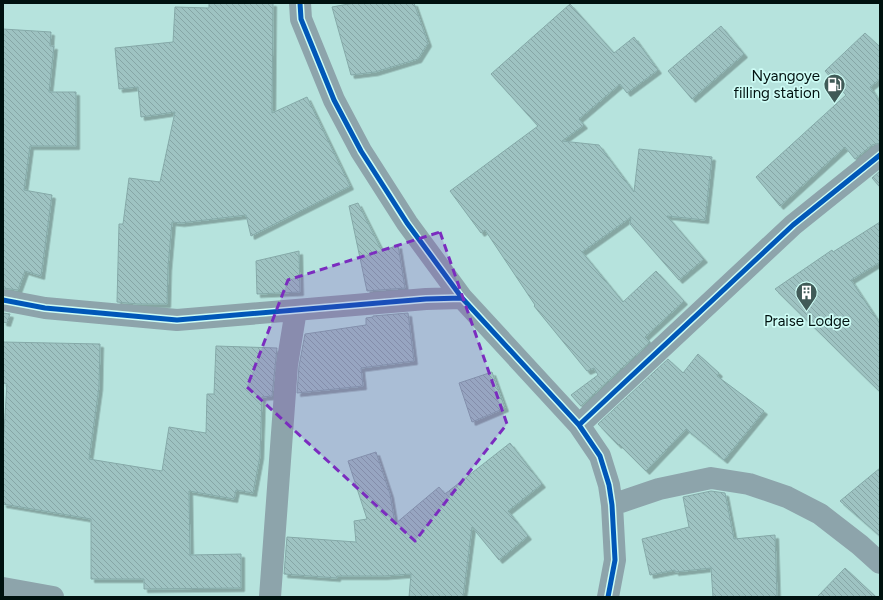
<svg xmlns="http://www.w3.org/2000/svg" width="883" height="600" viewBox="0 0 883 600" font-family="Figtree,sans-serif">
<defs>
<pattern id="building-back-hatch" width="6" height="6" patternUnits="userSpaceOnUse"><rect width="6" height="6" fill="#9ec3c2"/><path d="M-1 5l2 2M0 0l6 6M5-1l2 2" fill="none" stroke="#86a6a6"/></pattern>
<filter id="shadow"><feDropShadow dx="3.5" dy="3.5" stdDeviation="0" flood-color="#0004"/></filter>
</defs>
<rect width="100%" height="100%" fill="#b6e3dd"/>
<!-- building -->
<path fill="url(#building-back-hatch)" stroke="#85a9a8" filter="url(#shadow)" d="M209 3H273L272 113 307 97 350 186 251 236 246 215 181 223 172 222 168 267 167 304H138L117 302 119 224H123L129 178 160 182 175 112 141 117 138 87 119 89 115 48 173 42 175 7 209 8Z
M354 3H414L428 43 418 59 375 72 351 75 332 7Z
M570 4 614 53 634 37 658 70 627 93 620 84 579 119 584 125 562 141 599 145 634 192 639 149 712 157 705 220 667 216 704 259 679 280 630 224 631 217 582 252 623 302 656 271 684 301 645 337 650 342 581 406 571 395 598 375 594 368 587 371 534 306 535 305 485 230 481 233 450 191 538 126 491 74Z
M721 26 744 54 692 99 668 71Z
M3 29 51 32 50 46H54L49 92H76V146H30L24 190 52 195 41 276 25 271 18 290 3 288Z
M865 33 880 47V79L870 87 880 103V143L872 145 855 159 845 147 780 206 756 177 846 95 825 71Z
M880 171V187L872 178Z
M358 203 382 251 398 245 405 288 367 291 349 206Z
M880 222V262L851 280 880 324V392L775 289 832 250 833 252Z
M299 251 300 292 257 294 256 261Z
M3 313 10 314 7 323 3 322Z
M408 313 414 361 361 368 363 386 297 393 299 366 305 334 366 325V318L373 317V316Z
M3 342 100 344 99 387 89 459 162 471 169 427 206 433 207 394H214L216 346 277 348 272 396 262 397 260 456 253 493 236 490 234 499 189 491 190 555 241 554V588L144 589V579H91V519L3 504V446L7 384 3 383Z
M698 354 719 373 717 376 764 411 724 460 686 429 646 471 619 444 618 445 598 424 668 359 683 373Z
M492 372 505 408 472 422 459 383Z
M510 443 542 484 508 511 528 536 499 560 472 527 463 597H409L411 574 384 576H337V578L284 574 287 537 356 542 354 521 367 519 348 461 376 452 390 494 395 524 439 487 445 494Z
M880 468V536L840 501Z
M711 491 725 493 734 539 775 535 777 597H713L711 568 675 572V570L650 575 642 539 689 527 683 497Z
M845 568 876 597H817Z"/>
<g fill="none" stroke-linecap="round" stroke-linejoin="round">
<!-- minor -->
<path stroke="#8da4ab" stroke-width="22" d="M300 3 301 19 334 100 361 151 407 223 462 298 579 425 600 456 609 485 612 505 615 560 608 597
M3 300 45 308 177 320 426 299 462 298
M579 425 793 225 880 155
M612 505 659 489 711 478 749 484 787 497 820 514 860 545 880 563
M3 588 53 597
M270 597 287 365 296 310"/>
<defs>
<path id="cycleway" d="M300 3 301 19 334 100 361 151 407 223 462 298 579 425 600 456 609 485 612 505 615 560 608 597
M3 300 45 308 177 320 426 299 462 298
M579 425 793 225 880 155"/>
</defs>
<!-- cycleway casing -->
<use href="#cycleway" stroke="#cdfcf5" stroke-width="8"/>
<!-- cycleway -->
<use href="#cycleway" stroke="#0057b8" stroke-width="5"/>
</g>
<!-- marked area -->
<path fill="#7b2cbf" fill-opacity="0.2" stroke="#7b2cbf" stroke-width="3" stroke-dasharray="8 5" stroke-linejoin="round" d="M440 232 507 424 415 541 247 387 288 280Z"/>
<!-- icons -->
<defs>
<symbol id="fuel-pin" viewBox="-11 -11 22 30"><path d="M0 17L-7.5 6A9.5 9.5 0 1 1 7.5 6Z" fill="#405a57" stroke="#cdfcf5"/><path d="M-5.5-6h7V0h2V4h1.3V-2.5L3-4.5l.8-.8L6-3V5H2.5V1h-1V6h-7ZM-4.2-4.7v3.2H.2V-4.7Z" fill="#fff"/></symbol>
<symbol id="building-pin" viewBox="-11 -11 22 30"><path d="M0 17L-7.5 6A9.5 9.5 0 1 1 7.5 6Z" fill="#405a57" stroke="#cdfcf5"/><path d="M-4-6H4V6H1V3H-1V6H-4ZM-2.5-4.3h1.7v1.8h-1.7ZM.8-4.3h1.7v1.8H.8ZM-2.5-1h1.7V.8h-1.7ZM.8-1h1.7V.8H.8Z" fill="#fff"/></symbol>
</defs>
<g fill-rule="evenodd">
<use href="#fuel-pin" x="822" y="72" width="25" height="34"/>
<use href="#building-pin" x="794" y="280" width="25" height="34"/>
</g>
<g text-anchor="middle" stroke-width="3.5" stroke-linejoin="round" paint-order="stroke">
<!-- poi labels -->
<g font-size="15" fill="#00110f" stroke="#cdfcf5" text-anchor="end">
<text x="820" y="81">Nyangoye<tspan x="820" dy="17">filling station</tspan></text>
<text x="807" y="326" text-anchor="middle">Praise Lodge</text>
</g>
</g>
<!-- border -->
<rect width="883" height="600" fill="none" stroke="#00110f" stroke-width="8"/>
</svg>
